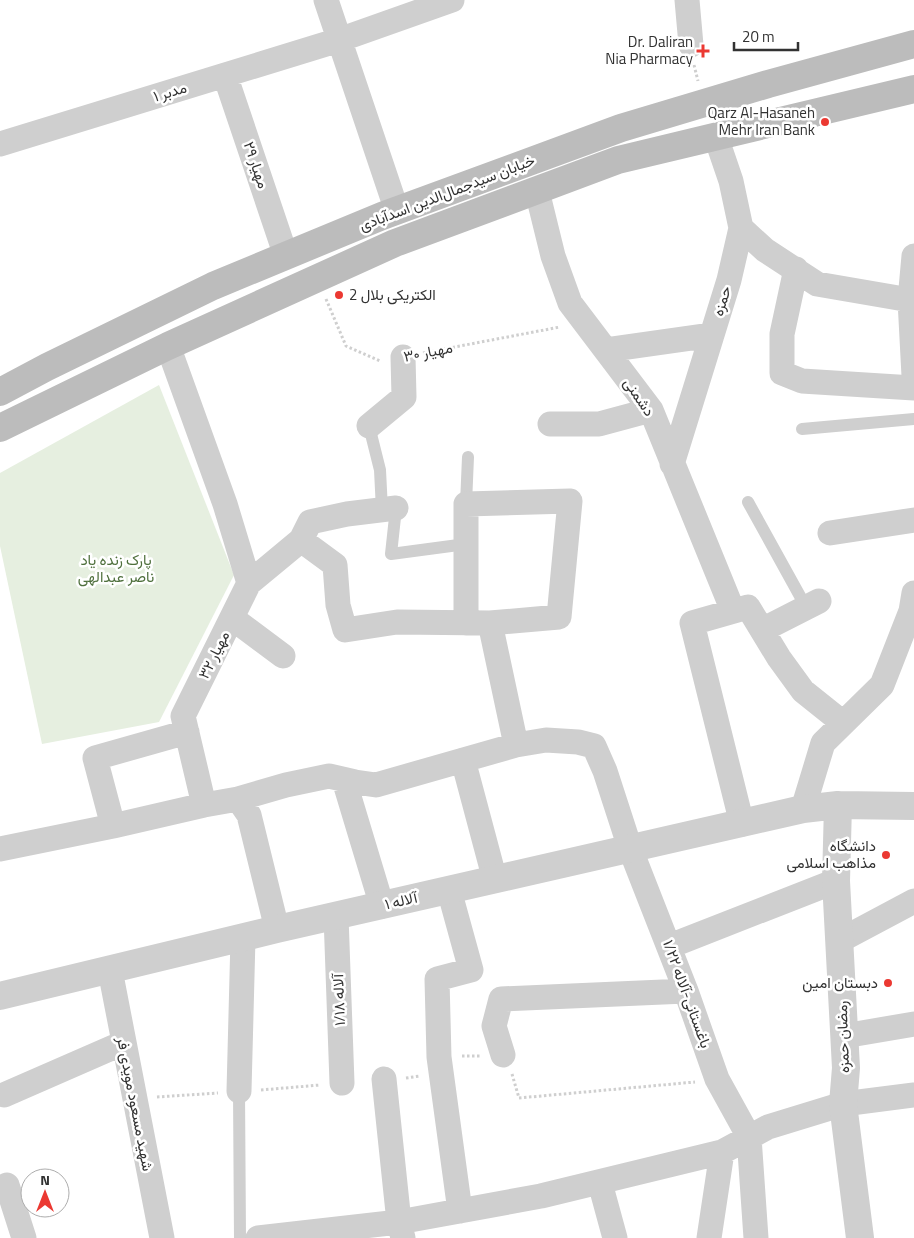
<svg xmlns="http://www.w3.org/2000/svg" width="914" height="1238" viewBox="0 0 914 1238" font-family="'Titillium Web',Vazirmatn,sans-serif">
<rect width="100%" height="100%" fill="#fff"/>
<!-- green -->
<path fill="#e6efe0" d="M159 385 234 575 159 722 42 744 0 546V473Z"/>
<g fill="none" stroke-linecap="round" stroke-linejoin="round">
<!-- path -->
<path stroke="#cfcfcf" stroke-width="3" stroke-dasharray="2.5 2.5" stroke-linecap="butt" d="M694 65 698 81
M326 299 346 346 380 361
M423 353 560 327
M462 1056H481
M512 1074 519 1098 695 1082
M406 1078 420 1076
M261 1090 320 1085
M157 1097 218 1093"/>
<!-- service -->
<path stroke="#cfcfcf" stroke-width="12" d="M369 426 380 470 382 510
M802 429 914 419
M748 502 806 607
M466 504 468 457
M396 508 391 554 466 544
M239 1091 240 1238"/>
<!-- minor -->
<path stroke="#cfcfcf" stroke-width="25" d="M326 0 397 211
M687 0 691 45
M225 75 286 256
M0 144 339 40 452 0
M537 191 553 256 570 303 651 410 733 611
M741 228 765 250 817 284 910 300
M914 256 910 300 914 376
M796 269 782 334V373L802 381 914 388
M168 346 225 504 249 583 183 716 204 805 238 799 249 815 277 929
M606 350 712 335
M550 424H599L651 410
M369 426 404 397 403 357
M672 464 729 280 741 228 731 181 716 137
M830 533 914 520
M301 540 335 565 338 605 345 630 397 622 490 623 559 617 570 501 466 504V623
M249 583 301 540 310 522 347 514 396 508
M232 618 283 656
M490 623 516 745
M762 630 819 601
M463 760 495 880
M344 780 382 906
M238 799 286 785 329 776 355 782 376 785 516 745 546 740 578 742 594 746 605 771 630 848 686 991 717 1079 749 1137 756 1238
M803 809 823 743 882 685 911 611 914 593
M742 824 692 623 748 607 779 658 803 691 843 723
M113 826 95 758 187 732
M0 849 113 826 204 805
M449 890 471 970 437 979 439 1057 460 1211
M336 916 342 1083
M839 941 914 901
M670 946 836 881
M110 970 162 1238
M844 1036 914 1024
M503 1055 494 1026 501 999 686 991
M384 1079 399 1222 403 1238
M239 1091 243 938
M4 1095 123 1043
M600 1183 615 1238
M0 1188 7 1185 24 1238
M258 1238 399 1222 541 1196 722 1152 768 1127 843 1104 914 1095
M709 1238 722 1152"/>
<!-- tertiary -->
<path stroke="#cfcfcf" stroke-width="28" d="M838 805 836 881 846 1068 843 1104 860 1238
M0 996 277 929 803 809 838 805 914 806"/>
<!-- secondary -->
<path stroke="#bcbcbc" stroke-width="28" d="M0 392 47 367 213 286 382 216 621 128 768 84 914 44
M0 428 168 346 395 243 618 160 914 89"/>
</g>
<!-- markers -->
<g fill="#eb3932" stroke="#fff" stroke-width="2">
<path d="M700.5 43.5h5v5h5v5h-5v5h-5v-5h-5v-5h5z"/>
<circle cx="825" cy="122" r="5"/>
<circle cx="339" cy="295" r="5"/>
<circle cx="886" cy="855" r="5"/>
<circle cx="888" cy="983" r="5"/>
</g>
<g text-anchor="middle" stroke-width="5" stroke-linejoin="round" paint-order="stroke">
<!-- poi labels -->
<g font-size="15" fill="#323232" stroke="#fff" text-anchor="end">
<text x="693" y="47">Dr. Daliran<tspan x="693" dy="17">Nia Pharmacy</tspan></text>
<text x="815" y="118">Qarz Al-Hasaneh<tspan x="815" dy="17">Mehr Iran Bank</tspan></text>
<text x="349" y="300" text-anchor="start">الکتریکی بلال 2</text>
<text x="876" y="851">دانشگاه<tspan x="876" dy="17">مذاهب اسلامی</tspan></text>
<text x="878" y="988">دبستان امین</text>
</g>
<!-- street labels -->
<g font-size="15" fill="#323232" stroke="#fff">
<text transform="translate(170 92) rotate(-17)" y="5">مدبر ۱</text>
<text transform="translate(256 165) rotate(71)" y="5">مهیار ۲۹</text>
<text transform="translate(447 193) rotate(-21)" y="5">خیابان سیدجمال‌الدین اسدآبادی</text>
<text transform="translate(722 301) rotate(-73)" y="5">حمزه</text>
<text transform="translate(428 352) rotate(-11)" y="5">مهیار ۳۰</text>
<text transform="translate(639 397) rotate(56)" y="5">دشمنی</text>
<text transform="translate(214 655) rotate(-64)" y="5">مهیار ۳۲</text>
<text transform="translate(401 901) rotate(-13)" y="5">آلاله ۱</text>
<text transform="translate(687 994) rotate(70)" y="5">باغستانی-آلاله ۱/۲۲</text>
<text transform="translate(339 1000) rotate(-92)" y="5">آلاله ۱/۱۸</text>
<text transform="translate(843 1037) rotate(-92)" y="5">رمضان حمزه</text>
<text transform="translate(135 1104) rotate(79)" y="5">شهید مسعود مویدی فر</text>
</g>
<!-- park labels -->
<g font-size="15" fill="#4f703d" stroke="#fff">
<text x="116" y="565">پارک زنده یاد<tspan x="116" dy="17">ناصر عبدالهی</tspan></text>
</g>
</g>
<!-- north arrow -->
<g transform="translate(45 1193)"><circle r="24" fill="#ffffff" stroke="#adadad"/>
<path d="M0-4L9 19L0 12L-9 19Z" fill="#eb3932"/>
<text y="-8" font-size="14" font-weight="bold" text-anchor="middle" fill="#323232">N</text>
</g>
<!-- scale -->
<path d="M734 42v8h64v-8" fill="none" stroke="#323232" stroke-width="2.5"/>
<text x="742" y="42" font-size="15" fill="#323232" stroke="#ffffff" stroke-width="4" paint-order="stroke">20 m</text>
</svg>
